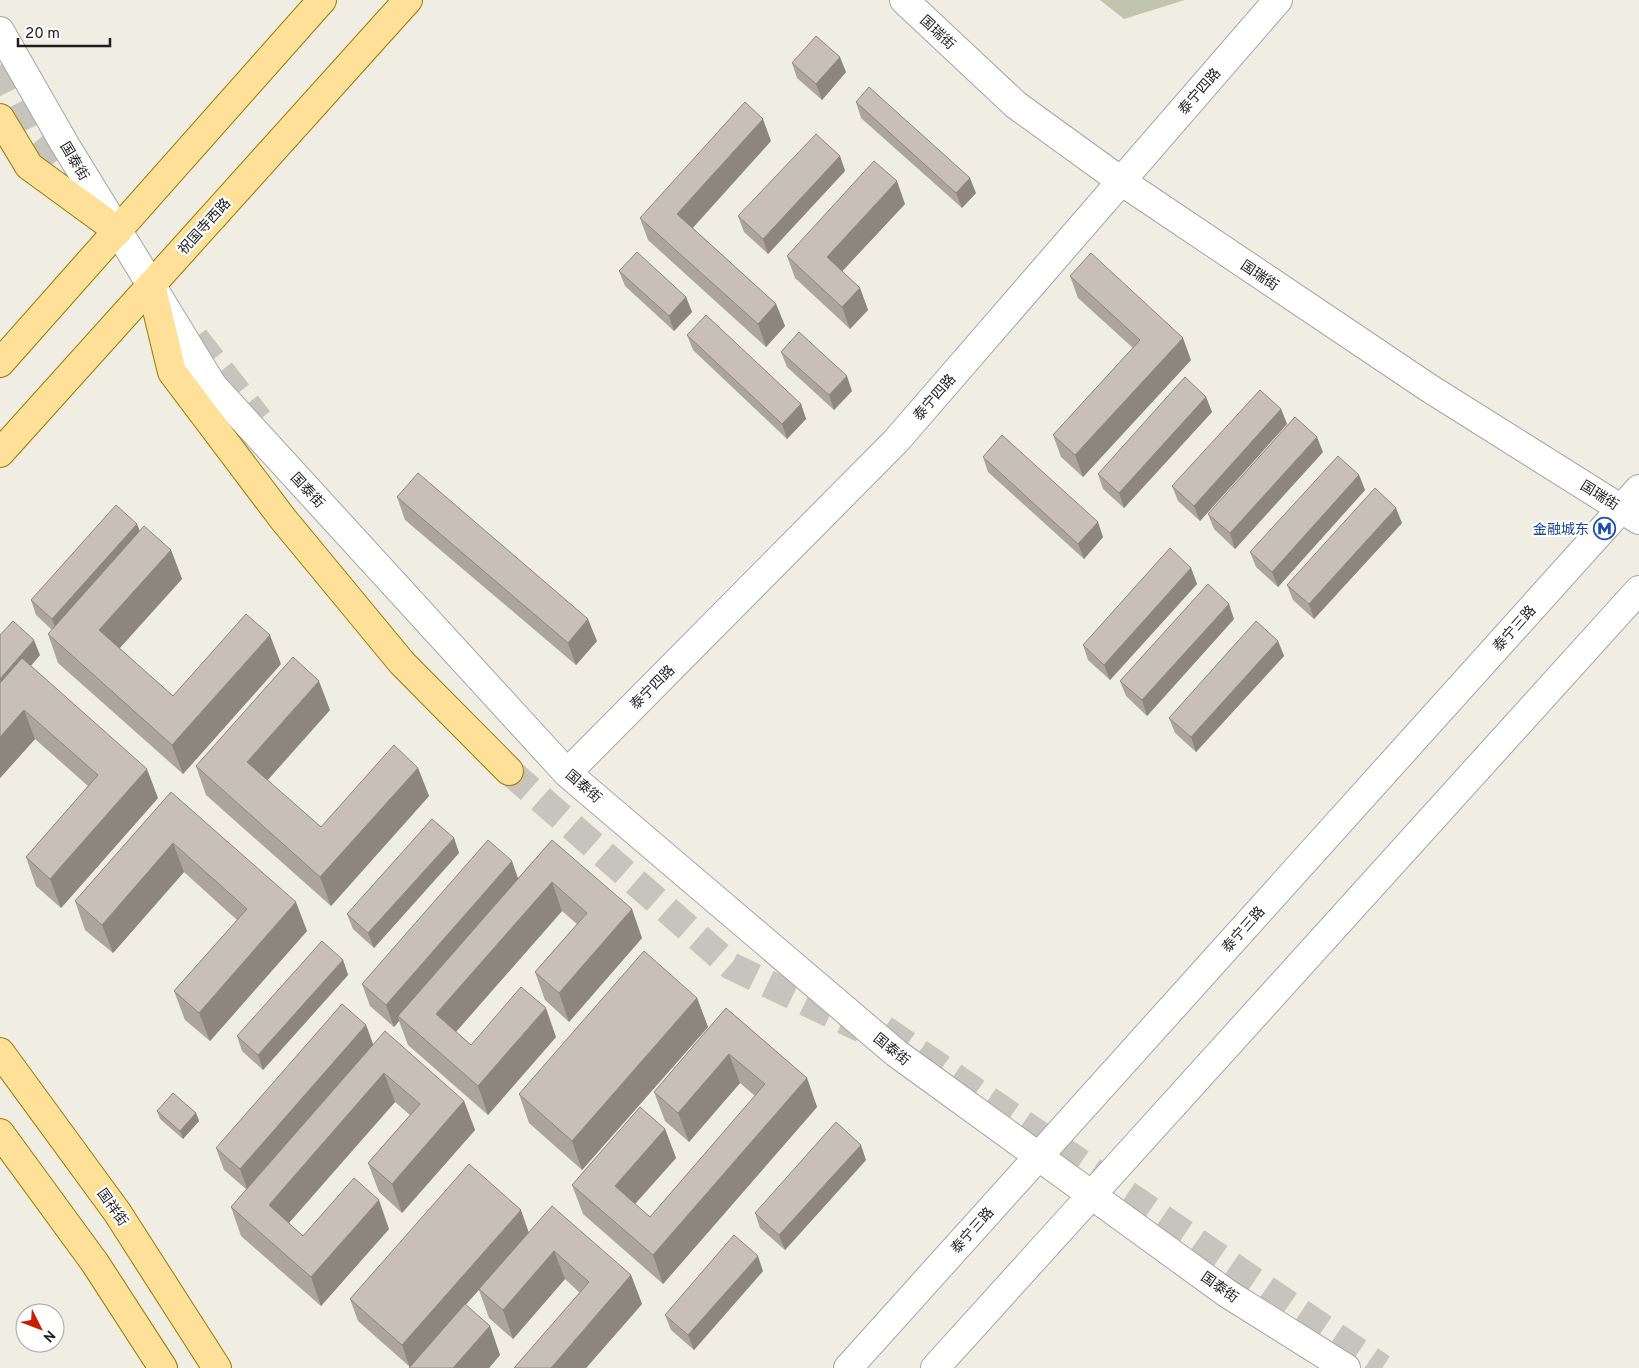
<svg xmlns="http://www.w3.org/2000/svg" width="1639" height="1368" viewBox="0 0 1639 1368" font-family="Overpass,'Noto Sans SC',sans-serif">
<rect width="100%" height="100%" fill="#f0ede3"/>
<!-- construction -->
<path fill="#c2c5ae" d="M1100 0H1185L1124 19Z"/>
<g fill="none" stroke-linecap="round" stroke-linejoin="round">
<!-- major-tunnel -->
<path stroke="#c6c4bc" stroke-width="28" stroke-dasharray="28 14" stroke-linecap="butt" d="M0 65 32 131 93 208
M195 338 259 420
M509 771 731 966 862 1029
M884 1029 1382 1368"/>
<defs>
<path id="minor" d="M904 0 1016 105 1121 181 1429 388 1639 520
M0 31 64 143 213 386 567 773 896 1053 1228 1294 1346 1368
M567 773 896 441 1278 0
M848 1368 1639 489
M935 1368 1639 590"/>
<path id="major" d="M0 118 29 166 118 231
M151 285 172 372 283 519 402 663 509 771
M0 363 322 0
M0 453 408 0
M0 1052 117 1212 217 1368
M0 1133 95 1263 163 1368"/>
</defs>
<!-- minor casing -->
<use href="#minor" stroke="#a5a5a5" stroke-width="30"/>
<!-- major casing -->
<use href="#major" stroke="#977900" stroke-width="30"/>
<!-- minor -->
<use href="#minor" stroke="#fff" stroke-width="28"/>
<!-- major -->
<use href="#major" stroke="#ffe098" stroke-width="28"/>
</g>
<!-- wall -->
<path fill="#aca59d" d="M792 63 846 72 822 100 797 78Z
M856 102 976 193 962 208 861 118Z
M771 141 693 228 776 304 785 326 766 347 648 240 640 218Z
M840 156 845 171 768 254 744 232 738 216Z
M905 204 842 271 860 288 868 310 850 329 795 278 787 256Z
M619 271 686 297 692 312 674 331 625 286Z
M1070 276 1191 360 1083 477 1061 457 1053 435 1133 348 1078 298Z
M687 335 801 404 806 419 787 439 693 350Z
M781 352 852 391 834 410 787 367Z
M1206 397 1212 412 1124 508 1103 489 1098 474Z
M1281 409 1287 424 1200 521 1178 501 1172 486Z
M1323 452 1235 549 1214 529 1208 514Z
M983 457 1103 537 1084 559 988 472Z
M1359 475 1365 490 1278 587 1256 567 1250 552Z
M397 497 597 641 576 665 405 520Z
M1402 523 1314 619 1293 600 1287 585Z
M140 531 171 550 182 579 119 648 173 696 281 664 183 774 58 663 48 634 52 630 36 615 31 600Z
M1191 568 1197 584 1110 680 1088 660 1083 645Z
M1234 619 1147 716 1126 696 1120 681Z
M0 635 40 655 31 666 158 798 61 908 36 886 26 857 88 786 35 739 0 778Z
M1278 641 1284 656 1196 752 1175 733 1169 718Z
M330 710 267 780 321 827 418 768 429 796 331 906 206 795 196 766Z
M171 792 307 931 210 1041 185 1020 174 991 237 920 184 872 113 953 85 930 75 901Z
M454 838 459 853 374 948 353 929 347 914Z
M552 840 642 938 569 1022 545 1000 535 972 577 924 562 911 456 1032 471 1045 556 1037 488 1115 408 1045 399 1021 394 1027 370 1006 362 984 518 878Z
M343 960 348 975 263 1070 242 1051 237 1036Z
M697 998 708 1027 582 1170 529 1123 519 1094Z
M726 1008 807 1078 817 1107 663 1284 583 1214 572 1185 665 1129 676 1158 635 1204 650 1217 755 1096 740 1083 689 1142 665 1121 654 1092Z
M366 1025 373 1044 464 1101 475 1130 402 1213 379 1192 368 1163 410 1115 395 1102 289 1223 303 1236 389 1229 321 1306 241 1236 231 1207 246 1189 224 1170 216 1148Z
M157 1111 196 1113 199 1121 183 1139 160 1119Z
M866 1160 785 1250 760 1228 755 1213Z
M529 1232 631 1275 642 1304 586 1368H514L580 1293 565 1279 513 1339 489 1318 479 1290 465 1305 490 1326 500 1355 489 1368H409L410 1367 358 1321 350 1299Z
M763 1271 694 1350 671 1330 665 1315Z"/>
<!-- shaded-wall -->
<path fill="#8c867f" d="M840 57 846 72 822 100 816 84Z
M763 119 771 141 685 236 677 214Z
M840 156 845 171 768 254 763 239Z
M970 178 976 193 962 208 956 193Z
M897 181 905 204 835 279 827 257Z
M860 288 868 310 850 329 842 307Z
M686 297 692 312 674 331 669 316Z
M776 304 785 326 766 347 758 324Z
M1183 338 1191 360 1083 477 1075 455Z
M847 376 852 391 834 410 829 395Z
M1206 397 1212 412 1124 508 1119 493Z
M801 404 806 419 787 439 782 424Z
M1281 409 1287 424 1200 521 1194 506Z
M1317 437 1323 452 1235 549 1230 533Z
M1359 475 1365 490 1278 587 1272 572Z
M1396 508 1402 523 1314 619 1309 604Z
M1098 522 1103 537 1084 559 1078 544Z
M137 524 143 539 58 635 52 619Z
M171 550 182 579 110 659 99 630Z
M1191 568 1197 584 1110 680 1104 665Z
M1229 604 1234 619 1147 716 1142 700Z
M588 619 597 641 576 665 568 643Z
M270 635 281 664 183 774 172 745Z
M34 640 40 655 0 700V679Z
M1278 641 1284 656 1196 752 1191 737Z
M319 681 330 710 258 791 247 762Z
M24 710 35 739 0 778V737Z
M418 768 429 796 331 906 320 877Z
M147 769 158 798 61 908 50 879Z
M454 838 459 853 374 948 368 933Z
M173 843 184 872 113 953 102 925Z
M512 861 520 884 398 1016 399 1021 394 1027 386 1005Z
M552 882 562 911 446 1043 436 1014Z
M296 902 307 931 210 1041 199 1013Z
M632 909 642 938 569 1022 559 993Z
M343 960 348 975 263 1070 258 1055Z
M697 998 708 1027 582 1170 572 1141Z
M546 1008 556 1037 488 1115 478 1086Z
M366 1025 374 1047 248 1191 240 1169Z
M729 1054 740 1083 689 1142 678 1113Z
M384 1073 395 1102 279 1234 269 1205Z
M807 1078 817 1107 663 1284 653 1255Z
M464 1101 475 1130 402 1213 392 1184Z
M196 1113 199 1121 183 1139 180 1131Z
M665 1129 676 1158 625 1215 615 1186Z
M861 1145 866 1160 785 1250 779 1235Z
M379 1200 389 1229 321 1306 311 1277Z
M521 1210 529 1233 410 1368 402 1345Z
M554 1251 565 1279 513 1339 503 1310Z
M758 1256 763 1271 694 1350 688 1335Z
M631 1275 642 1304 586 1368H551Z
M490 1326 500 1355 489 1368H453Z"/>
<!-- building -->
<path fill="#c8c0b6" stroke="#8c867f" d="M816 36 840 57 816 84 792 63Z
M869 87 970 178 956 193 856 102Z
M745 102 763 119 677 214 776 304 758 324 640 218Z
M816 134 840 156 763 239 738 216Z
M874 161 897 181 827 257 860 288 842 307 787 256Z
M637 252 686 297 669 316 619 271Z
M1091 253 1183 338 1075 455 1053 435 1140 340 1070 276Z
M706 315 801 404 782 424 687 335Z
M799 332 847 376 829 395 781 352Z
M1185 377 1206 397 1119 493 1098 474Z
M1260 390 1281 409 1194 506 1172 486Z
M1295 417 1317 437 1230 533 1208 514Z
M1002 435 1098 522 1078 544 983 457Z
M1338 456 1359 475 1272 572 1250 552Z
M418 473 588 619 568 643 397 497Z
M1375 488 1396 508 1309 604 1287 585Z
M116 505 137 524 52 619 31 600Z
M144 526 171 550 99 630 173 696 246 614 270 635 172 745 48 634Z
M1170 548 1191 568 1104 665 1083 645Z
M1208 584 1229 604 1142 700 1120 681Z
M13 621 34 640 0 679V635Z
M1256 621 1278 641 1191 737 1169 718Z
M293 657 319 681 247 762 321 827 394 745 418 768 320 877 196 766Z
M22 658 147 769 50 879 26 857 98 775 24 710 0 737V683Z
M171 792 296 902 199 1013 174 991 247 909 173 843 102 925 75 901Z
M432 819 454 838 368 933 347 914Z
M488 840 512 861 386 1005 362 984Z
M552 840 632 909 559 993 535 972 587 913 552 882 436 1014 471 1045 521 987 546 1008 478 1086 398 1016Z
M322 941 343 960 258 1055 237 1036Z
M644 951 697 998 572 1141 519 1094Z
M342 1004 366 1025 240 1169 216 1148Z
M726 1008 807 1078 653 1255 572 1185 640 1107 665 1129 615 1186 650 1217 765 1084 729 1054 678 1113 654 1092Z
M385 1031 464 1101 392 1184 368 1163 420 1104 384 1073 269 1205 303 1236 354 1178 379 1200 311 1277 231 1207Z
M173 1093 196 1113 180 1131 157 1111Z
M836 1122 861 1145 779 1235 755 1213Z
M469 1164 521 1210 402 1345 350 1299Z
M552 1206 631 1275 551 1368H514L589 1282 554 1251 503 1310 479 1289Z
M734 1235 758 1256 688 1335 665 1315Z
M465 1304 490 1326 453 1368H409Z"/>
<!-- icons -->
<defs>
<symbol id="metro-ring" viewBox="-11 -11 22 22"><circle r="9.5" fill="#fff" stroke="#1a4fb4" stroke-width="1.5"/><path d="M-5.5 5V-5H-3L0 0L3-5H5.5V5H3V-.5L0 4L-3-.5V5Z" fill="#1a4fb4"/></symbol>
</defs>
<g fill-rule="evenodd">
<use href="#metro-ring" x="1592" y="516" width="25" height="25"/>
</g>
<g text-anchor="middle" stroke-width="4.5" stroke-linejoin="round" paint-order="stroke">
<!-- street labels -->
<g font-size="14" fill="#1e1e1e" stroke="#fff">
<text transform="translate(938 32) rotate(43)" y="5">国瑞街</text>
<text transform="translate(1199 91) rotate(-49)" y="5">泰宁四路</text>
<text transform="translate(75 161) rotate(59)" y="5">国泰街</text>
<text transform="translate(204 226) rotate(-48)" y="5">祝国寺西路</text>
<text transform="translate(1260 275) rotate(34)" y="5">国瑞街</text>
<text transform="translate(934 397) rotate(-49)" y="5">泰宁四路</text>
<text transform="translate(308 490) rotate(47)" y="5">国泰街</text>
<text transform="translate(1600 495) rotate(32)" y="5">国瑞街</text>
<text transform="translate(1514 628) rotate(-48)" y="5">泰宁三路</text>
<text transform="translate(652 687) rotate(-45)" y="5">泰宁四路</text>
<text transform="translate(584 786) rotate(41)" y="5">国泰街</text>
<text transform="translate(1243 929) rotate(-48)" y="5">泰宁三路</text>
<text transform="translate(892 1049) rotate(39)" y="5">国泰街</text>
<text transform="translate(113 1207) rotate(55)" y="5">国祥街</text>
<text transform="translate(972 1230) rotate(-48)" y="5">泰宁三路</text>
<text transform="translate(1220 1287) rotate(35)" y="5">国泰街</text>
</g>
<!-- transit labels -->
<g font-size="14" fill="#164399" stroke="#fff" text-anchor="end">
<text x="1589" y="534">金融城东</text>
</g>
</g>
<!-- north arrow -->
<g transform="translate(40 1328) rotate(132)"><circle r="24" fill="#ffffff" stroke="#a5a5a5"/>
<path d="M0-4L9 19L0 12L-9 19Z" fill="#cb1b00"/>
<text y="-8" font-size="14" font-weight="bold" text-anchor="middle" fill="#1e1e1e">N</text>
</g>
<!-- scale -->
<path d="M18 38v8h92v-8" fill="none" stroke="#1e1e1e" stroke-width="2.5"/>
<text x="25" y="38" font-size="15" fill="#1e1e1e" stroke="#ffffff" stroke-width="4" paint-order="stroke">20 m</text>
</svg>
